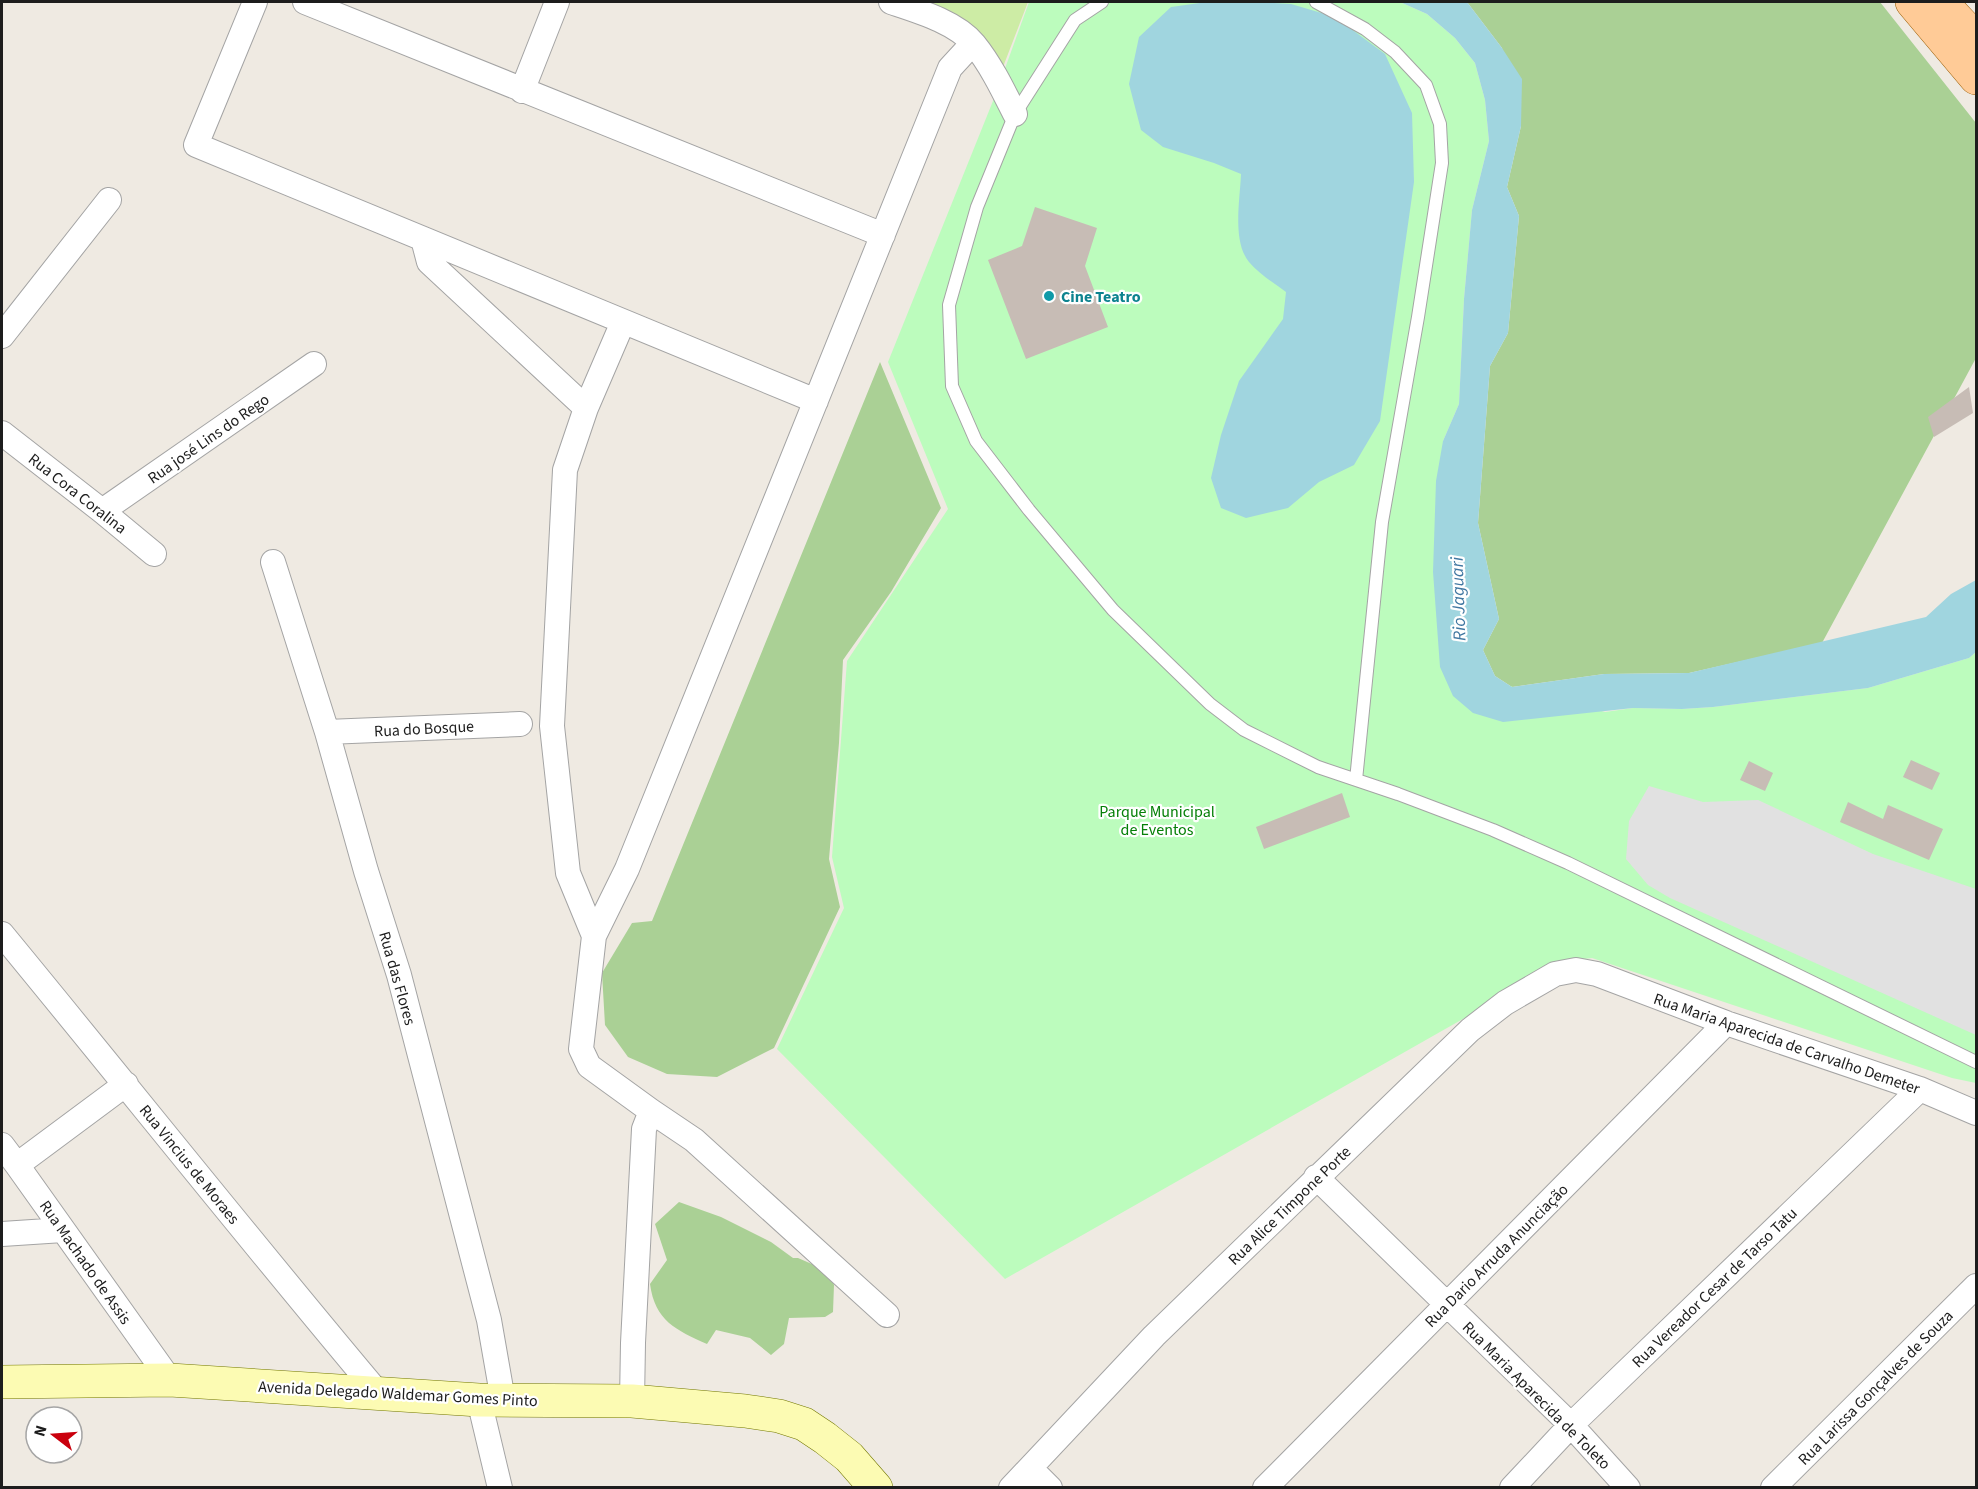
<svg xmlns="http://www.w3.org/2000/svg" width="1978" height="1489" viewBox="0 0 1978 1489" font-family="'Source Sans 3',sans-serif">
<rect width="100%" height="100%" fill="#efeae2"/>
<!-- grass -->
<path fill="#cdeca5" d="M930 2H1028L1003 67 954 14Z"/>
<!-- forest -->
<path fill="#aad095" d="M1467 2H1880L1976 123V358L1822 643 1689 673 1604 674 1512 687 1495 676 1483 650 1499 619 1478 523 1490 366 1508 333 1519 216 1507 187 1521 126 1502 48Z
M880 362 941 508 891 592 843 660 839 743 829 859 840 907 774 1048 717 1077 667 1074 628 1057 605 1025 602 973 632 923 652 921Z
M679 1202 721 1217 771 1242 793 1258H798L828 1271 834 1285 833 1312 825 1317 789 1318 784 1344 771 1355 750 1338 716 1330 707 1344C676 1330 655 1321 650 1284L667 1260 655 1224Z"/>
<!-- park -->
<path fill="#bcfcbd" d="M1029 2H1400L1427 14 1455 38 1475 63 1485 100 1489 141 1472 210 1464 299 1459 404 1443 441 1440 667 1605 712 1633 708 1682 709 1713 707 1868 688 1969 658 1976 652V1083L1952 1078 1592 958 1565 961 1005 1279 777 1049 844 908 832 857 847 661 948 509 888 362 995 96Z"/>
<!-- parking -->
<path fill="#e1e1e1" d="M1649 786 1703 802 1758 800 1873 854 1976 889V1035L1670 898 1648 885 1626 859 1629 821Z"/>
<!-- water -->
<path fill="#a0d5df" d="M1207 2H1258L1291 4 1335 17 1385 54 1412 113 1414 182 1380 421 1354 465 1319 482 1288 508 1246 518 1221 508 1211 478 1221 435 1239 381 1283 319 1286 292C1274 283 1259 274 1249 262 1232 241 1240 200 1241 174L1214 163 1163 147 1141 130 1129 84 1139 37 1171 7Z
M1400 2H1467L1502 48 1522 79 1521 126 1507 187 1519 216 1508 333 1490 366 1478 523 1499 619 1483 650 1495 676 1512 687 1604 674 1689 673 1926 617 1951 594 1976 580V652L1969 658 1868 688 1713 707 1682 709 1633 708 1503 722 1473 713 1453 696 1440 667 1433 572 1436 481 1443 441 1459 404 1464 299 1472 210 1489 141 1485 100 1475 63 1455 38 1427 14Z"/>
<!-- building -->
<path fill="#c7bcb5" d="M1035 207 1097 228 1085 266 1108 327 1026 359 988 260 1022 246Z
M1969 387 1973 413 1934 437 1928 417Z
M1911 760 1940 773 1932 790 1903 777Z
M1749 761 1773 773 1765 791 1740 780Z
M1342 793 1350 817 1264 849 1256 827Z
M1848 802 1883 819 1888 805 1943 829 1929 860 1840 822Z"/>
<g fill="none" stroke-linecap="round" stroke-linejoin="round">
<defs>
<path id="lane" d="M1102 2 1075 20 1015 114 977 207 949 305 952 386 976 441 1029 510 1113 610 1210 704 1244 730 1318 767 1398 794 1493 830 1568 863 1976 1062
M1316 2 1365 29 1395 52 1426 85 1440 124 1442 163 1418 317 1382 522 1356 780"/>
<path id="street" d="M255 2 196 145 816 401
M305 2 883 235
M891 2C918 11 956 22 974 44 991 65 1003 90 1015 114
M522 91 557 2
M423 239 429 262 586 408
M2 336 109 200
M2 433 102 511 154 554
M102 511 314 364
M273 562 327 732 366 871 399 975 489 1320 503 1400
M327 732 520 724
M2 934C128 1087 251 1242 379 1394
M594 936 568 873 552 726 565 470 586 408 623 322
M2 1145 17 1165 170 1380
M17 1165 126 1084
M1316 1177 1571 1425 1628 1488
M2 1234 63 1230
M887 1315 694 1140 651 1111 589 1066 581 1049 594 936 627 869 950 68 973 43
M479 1400 500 1488
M632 1401 633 1343 644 1129 651 1111
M1030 1468 1050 1488
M1011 1488 1154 1336 1470 1030 1505 1003 1555 974 1576 970 1597 974 1726 1023 1920 1089 1976 1113
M1265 1488 1726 1023
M1512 1488 1571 1425 1920 1089
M1773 1488 1976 1286"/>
<path id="secondary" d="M2 1382 170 1380 479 1400 632 1401 745 1411 779 1416 804 1424 825 1438 849 1457 876 1488"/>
<path id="primary" d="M1912 2 1976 78
M1941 2 1976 39"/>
</defs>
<!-- lane casing -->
<use href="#lane" stroke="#a4a4a4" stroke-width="14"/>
<!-- street casing -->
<use href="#street" stroke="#a4a4a4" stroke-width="26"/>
<!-- secondary casing -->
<use href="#secondary" stroke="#737800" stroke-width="34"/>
<!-- primary casing -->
<use href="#primary" stroke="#965a00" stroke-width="34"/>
<!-- lane -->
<use href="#lane" stroke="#fff" stroke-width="12"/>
<!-- street -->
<use href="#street" stroke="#fff" stroke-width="24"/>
<!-- secondary -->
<use href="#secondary" stroke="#fcfbb3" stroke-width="33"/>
<!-- primary -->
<use href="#primary" stroke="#ffcb97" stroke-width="33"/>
</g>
<!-- markers -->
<circle fill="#0f9aa8" stroke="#fff" stroke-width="2" cx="1049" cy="296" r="6"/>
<g text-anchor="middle" stroke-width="4.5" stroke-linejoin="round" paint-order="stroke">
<!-- culture labels -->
<g font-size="16" font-weight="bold" fill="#0d838f" stroke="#fff" text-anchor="start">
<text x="1061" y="302">Cine Teatro</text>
</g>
<!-- street labels -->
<g font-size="16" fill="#1d1d1d" stroke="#fff">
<text transform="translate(208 438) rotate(-35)" y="6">Rua josé Lins do Rego</text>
<text transform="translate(78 493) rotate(38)" y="6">Rua Cora Coralina</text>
<text transform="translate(424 728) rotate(-3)" y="6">Rua do Bosque</text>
<text transform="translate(398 978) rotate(74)" y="6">Rua das Flores</text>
<text transform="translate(1787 1043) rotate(19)" y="6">Rua Maria Aparecida de Carvalho Demeter</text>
<text transform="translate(190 1164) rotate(51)" y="6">Rua Vincius de Moraes</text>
<text transform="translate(1289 1205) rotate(-44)" y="6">Rua Alice Timpone Porte</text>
<text transform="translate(1496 1255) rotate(-45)" y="6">Rua Dario Arruda Anunciação</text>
<text transform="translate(86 1262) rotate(55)" y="6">Rua Machado de Assis</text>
<text transform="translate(1714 1287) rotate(-44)" y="6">Rua Vereador Cesar de Tarso Tatu</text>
<text transform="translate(1875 1387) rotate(-45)" y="6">Rua Larissa Gonçalves de Souza</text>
<text transform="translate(398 1393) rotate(3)" y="6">Avenida Delegado Waldemar Gomes Pinto</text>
<text transform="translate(1537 1395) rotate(45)" y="6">Rua Maria Aparecida de Toleto</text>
</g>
<!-- park labels -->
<g font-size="16" fill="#068008" stroke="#fff">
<text x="1157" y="817">Parque Municipal<tspan x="1157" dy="18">de Eventos</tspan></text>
</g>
<!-- water labels -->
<g font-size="18" font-style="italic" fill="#4077a1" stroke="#fff">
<text transform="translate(1458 599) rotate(-92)" y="6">Rio Jaguari</text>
</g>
</g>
<!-- border -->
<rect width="1978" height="1489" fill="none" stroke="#1d1d1d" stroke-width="6"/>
<!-- north arrow -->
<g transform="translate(54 1435) rotate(287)"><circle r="28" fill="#ffffff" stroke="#a5a5a5" stroke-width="1.5"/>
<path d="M0-4.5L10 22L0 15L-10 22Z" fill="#ca000d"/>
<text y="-9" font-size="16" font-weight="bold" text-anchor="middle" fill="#1d1d1d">N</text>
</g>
</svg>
